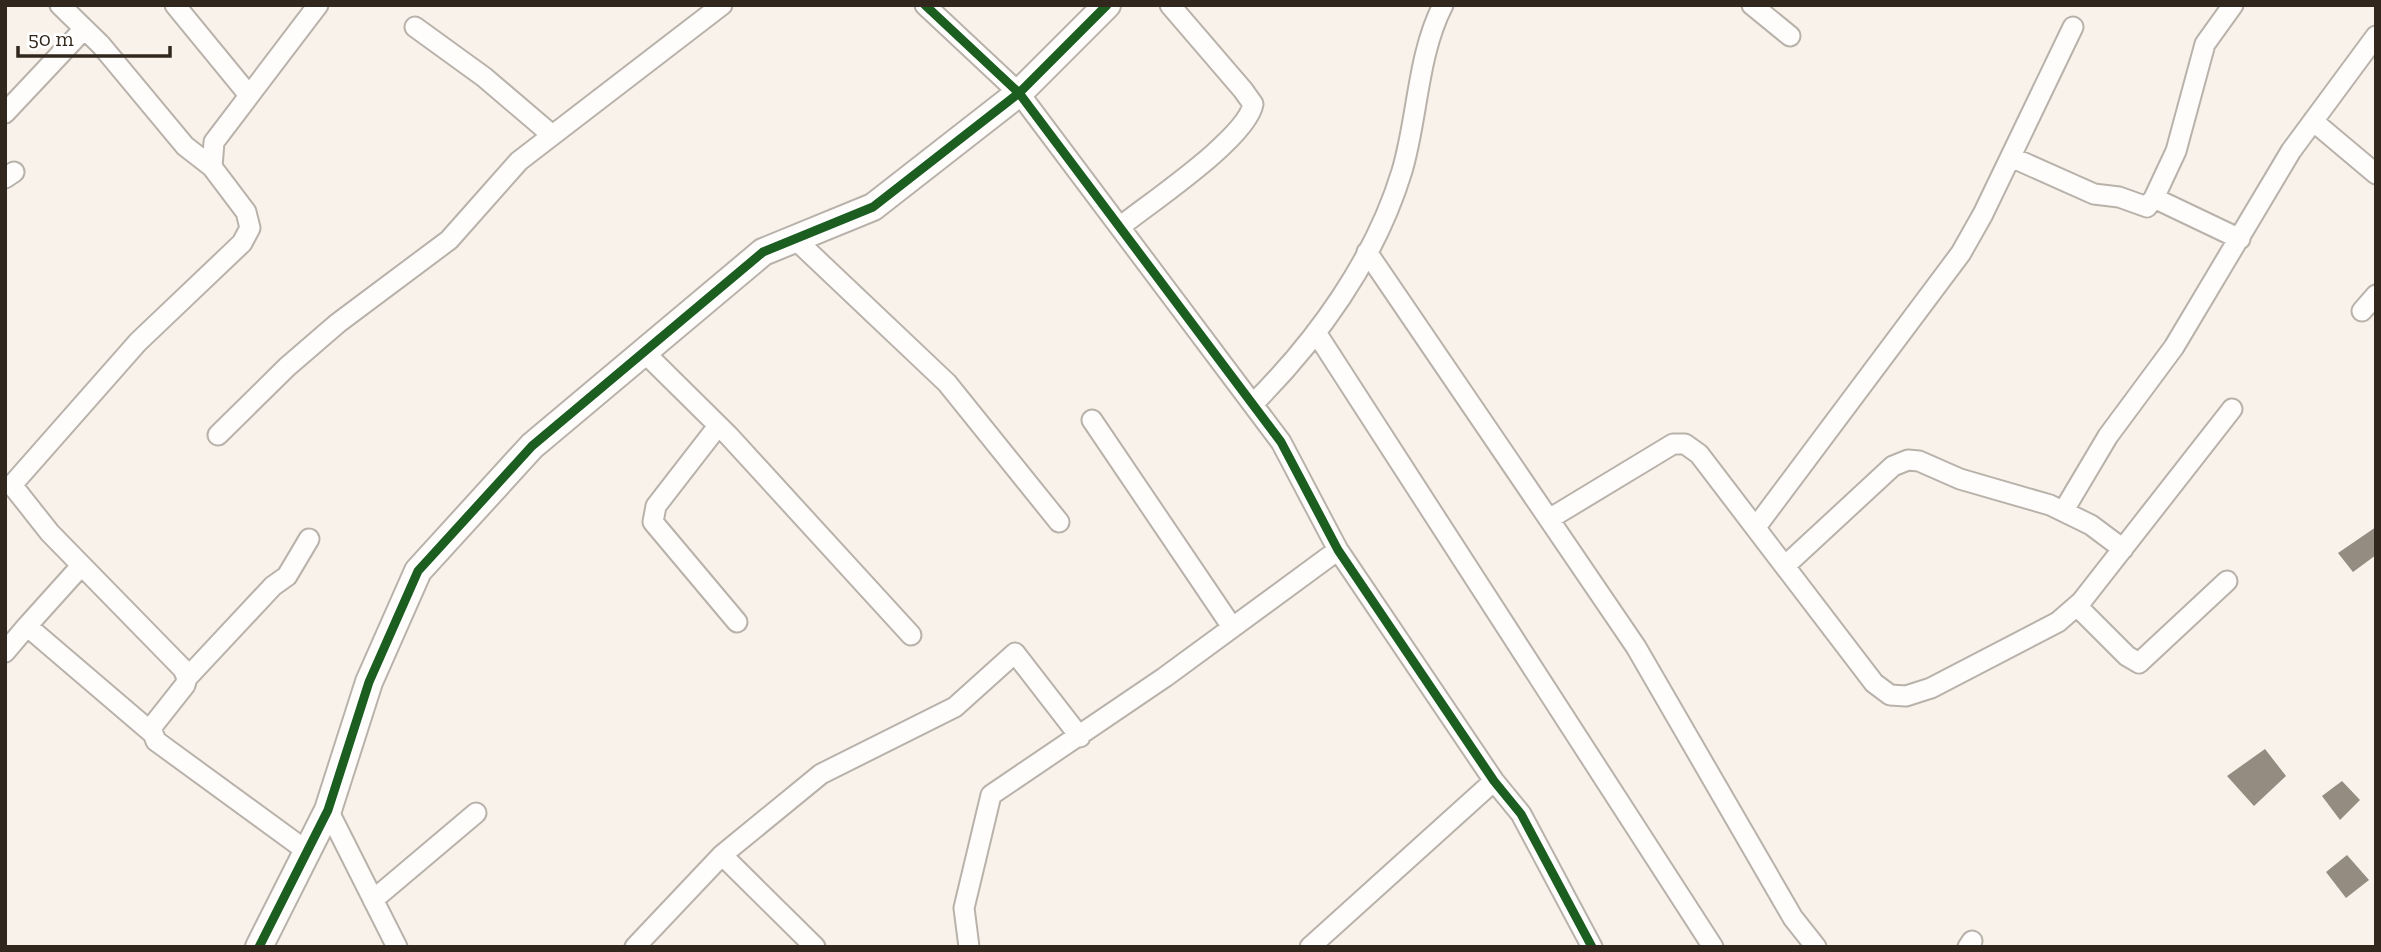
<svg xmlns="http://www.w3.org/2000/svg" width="2381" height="952" viewBox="0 0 2381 952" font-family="'Zilla Slab',serif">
<rect width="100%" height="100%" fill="#f8f2eb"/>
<!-- building -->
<path fill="#948c80" d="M2376 527V555L2353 572 2338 553Z
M2265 749 2286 776 2254 806 2227 776Z
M2342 781 2360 800 2340 820 2322 796Z
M2347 855 2369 880 2346 898 2326 872Z"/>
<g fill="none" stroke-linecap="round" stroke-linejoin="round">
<defs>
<path id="street" d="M60 5 101 45 185 146 212 167
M175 5 248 94
M925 5 1019 93 1281 442 1338 550 1494 781 1521 814 1592 947
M1752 5 1790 36
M415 27 484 77 552 135
M5 113 84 29
M2313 121 2376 174
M2011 157 2094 194 2119 197 2147 207 2154 198 2240 239
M5 178 14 172
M2154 198 2176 151 2205 44 2233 5
M1121 226C1151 202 1247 138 1253 104L1243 90 1170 5
M795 239 947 383 1059 522
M1367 252 1636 647 1793 918 1816 947
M2362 311 2376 295
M1317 334 1713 947
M644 352 729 436 911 635
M1253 404C1317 340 1375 260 1402 171 1418 117 1417 56 1443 5
M1092 420 1232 627
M718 426 656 506 653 522 737 622
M218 435 287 367 338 323 449 240 519 161 722 5
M2064 510 2108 436 2174 347 2291 151 2376 36
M1549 519 1673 444H1685L1699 454 1874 683 1890 695 1906 696 1931 688 2058 622 2081 602 2232 409
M1756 527 1961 253 1983 214 2073 27
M1786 565 1893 466 1908 460 1919 461 1960 479 2050 505 2091 525 2123 549
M2077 606 2127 656 2139 663 2227 581
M27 626 81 566
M5 652 27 626 151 732
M187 678 273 586 287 576 309 539
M328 810 397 947
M308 852 156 741 151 728 185 685 187 678 183 669 50 533 12 485 138 342 242 243 250 228 246 212 212 167 214 142 318 5
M722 855 815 947
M373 900 476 813
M635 947 722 855 821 774 955 707 1015 653 1080 737
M969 947 964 908 991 795 1165 677 1338 550
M1310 947 1494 781
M1968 947 1972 941"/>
<path id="secondary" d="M259 947 328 810 369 682 418 571 532 446 763 252 873 207 1019 93 1107 5"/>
</defs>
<!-- street casing -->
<use href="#street" stroke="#b9b2aa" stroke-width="23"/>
<!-- secondary casing -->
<use href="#secondary" stroke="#b9b2aa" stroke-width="30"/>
<!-- street -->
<use href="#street" stroke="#fefdfc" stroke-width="19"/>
<!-- secondary -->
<use href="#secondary" stroke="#fefdfc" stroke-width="26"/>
<defs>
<path id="cycleway" d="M925 5 1019 93 1281 442 1338 550 1494 781 1521 814 1592 947
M259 947 328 810 369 682 418 571 532 446 763 252 873 207 1019 93 1107 5"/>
</defs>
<!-- cycleway casing -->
<use href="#cycleway" stroke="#fff" stroke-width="13"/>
<!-- cycleway -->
<use href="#cycleway" stroke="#1b5e20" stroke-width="9"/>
</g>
<!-- border -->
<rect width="2381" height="952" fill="none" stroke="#31271c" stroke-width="14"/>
<!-- scale -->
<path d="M18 46v10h152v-10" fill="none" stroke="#31271c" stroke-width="3.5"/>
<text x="28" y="46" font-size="21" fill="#31271c" stroke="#ffffff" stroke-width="5" paint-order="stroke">50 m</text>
</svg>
